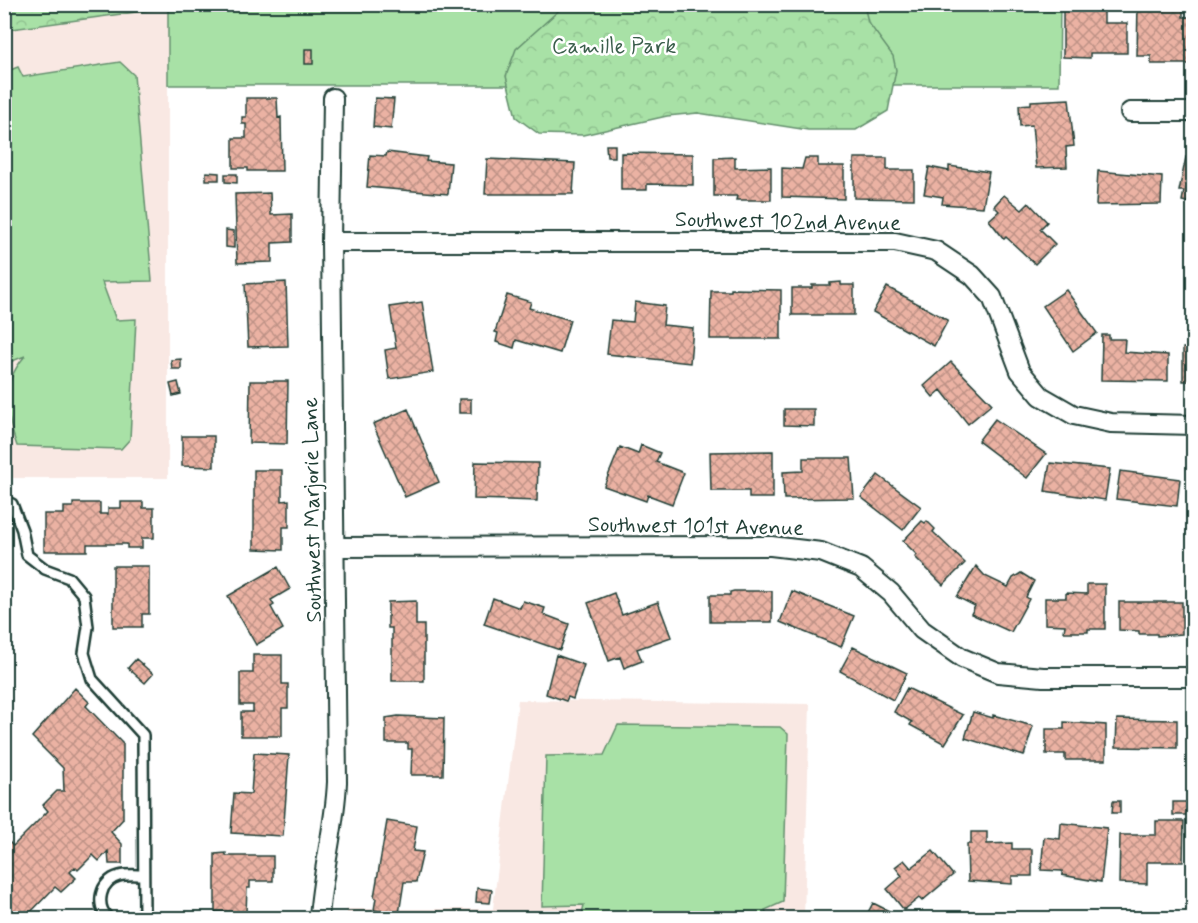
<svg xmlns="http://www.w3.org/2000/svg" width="1198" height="923" viewBox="0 0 1198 923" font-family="Mynerve,sans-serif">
<defs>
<pattern id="forest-crowns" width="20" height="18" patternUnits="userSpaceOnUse" patternTransform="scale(1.5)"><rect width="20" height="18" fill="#a8e1a6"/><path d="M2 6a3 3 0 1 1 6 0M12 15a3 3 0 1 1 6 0" fill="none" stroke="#90c290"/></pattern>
<pattern id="building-cross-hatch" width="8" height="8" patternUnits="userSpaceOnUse" patternTransform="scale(1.5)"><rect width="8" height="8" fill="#ebb2a3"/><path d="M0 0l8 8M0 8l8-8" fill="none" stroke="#be9286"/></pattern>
</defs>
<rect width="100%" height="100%" fill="#fff"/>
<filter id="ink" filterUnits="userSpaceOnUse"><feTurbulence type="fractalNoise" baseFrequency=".0167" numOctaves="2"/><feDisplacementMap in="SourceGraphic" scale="12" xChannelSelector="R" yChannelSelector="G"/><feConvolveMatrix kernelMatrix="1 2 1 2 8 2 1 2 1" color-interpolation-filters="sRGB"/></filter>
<g filter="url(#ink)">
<!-- built -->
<path fill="#f9e8e3" d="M4 5H168V478H5Z
M518 700 810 704 804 918H347V909H493Z"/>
<!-- green -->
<path fill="#a8e1a6" stroke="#648f6d" stroke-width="1.5" d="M168 5H1060L1059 85H168Z
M120 62 134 75 152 281 102 282 116 320 136 319 130 439 121 449 17 446C5 411 0 385 25 356L5 364V72L18 67 23 77Z
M618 725 780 727 788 734 783 902 765 910 769 918H581L584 905 542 906 546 756 604 755Z"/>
<!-- forest -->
<path fill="url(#forest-crowns)" stroke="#648f6d" stroke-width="1.5" d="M566 4 864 5 868 22 893 56 896 70 888 111 856 130H808L698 113 667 116 583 135 539 134 516 117 506 76 516 49Z
M172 5V7L5 30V5Z"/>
<!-- building -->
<path fill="url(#building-cross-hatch)" stroke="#1f3d34" stroke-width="1.5" d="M1063 4H1082V11H1104V23H1127V53H1090V58L1063 57Z
M1138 4H1167V8H1183V17H1192V64H1151V56H1137Z
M305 49H313V64H305Z
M246 98H277L278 118 281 117 282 171H248V168H233V138H246V124H242V117H246Z
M375 98 394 99 391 129 373 127Z
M1069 99 1074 146 1066 147 1067 167 1036 168 1032 125 1020 126 1019 105 1031 104V101Z
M606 145H615V157H607Z
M387 152 427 157 426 161 451 163 448 194 367 187 370 155 386 156Z
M621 153 693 154V185L647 184V190H621Z
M735 157V168L771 167V200H736L737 196H714V158Z
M1186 157 1194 159V204L1182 201 1184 191H1179Z
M805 158H818V166H844V199L782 197V168L802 169Z
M854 158H887V170H914V199L854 198Z
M487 159 575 163 573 194H485Z
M949 166 989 172 983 207 942 204 943 197 924 194 929 167 949 171Z
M1098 171 1162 177 1161 204 1096 205Z
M206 172 219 173V180H206Z
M225 174H237V183L225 182Z
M270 193 271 215 292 214V242L272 243V262L237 263 235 194Z
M1004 195 1022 210 1029 203 1047 222 1040 229 1055 244 1035 264 1006 237 1004 239 989 220 999 211 994 206Z
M226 230 234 231V248L226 247Z
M286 282 288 346 248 347 245 284Z
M841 282V285H854V315H792V288H812V285H830V283Z
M887 287 948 320 934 346 873 312Z
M731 289 781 290V339H710L711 291H731Z
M1066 290 1097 333 1073 351 1043 306Z
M507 295 531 302 529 308 570 320 560 353 516 340 514 348 496 342 498 333 495 332Z
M422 302 433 372 389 379 385 350 396 348 390 307Z
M635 302 665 306 663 325 693 328 690 363 607 354 611 320 633 322Z
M1102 335H1109V339H1125L1124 352 1168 355V381L1101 380Z
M1183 348H1194V381H1183Z
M181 359V369H172L171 360Z
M951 362 992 404 968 424 941 390 933 397 924 386Z
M250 381H288L287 444 249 443Z
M178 382 181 394 173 396 170 384Z
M459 399H471V413H459Z
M408 409 439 482 405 497 373 424Z
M784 409H814V426L784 425Z
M995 419 1046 454 1027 478 978 441Z
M182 436H214V467L182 466Z
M641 445 660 453 656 462 684 473 672 504 648 495 646 501 604 486 620 447 638 454Z
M773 451V498H749V491H711L710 452Z
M803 458H851L854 498 784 499 783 472 803 471Z
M475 462 538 463 537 501 474 499Z
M1050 463 1110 469 1105 500 1045 491Z
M254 470H282V501L289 500V527H283V550L254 549Z
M1120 471 1180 479 1177 506 1116 499Z
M878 475 921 507 903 530 861 497Z
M121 502H143V508H154V538H142V548H127V544H87V551H44V514H64V507H73V503H100V514H108V508H121Z
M922 521 925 523 927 521 935 529 933 532 965 563 943 585 915 557 917 555 903 541Z
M113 566H149V614H142V627H113Z
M976 566 985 576 1008 587 1013 578 1021 573 1034 581 1026 597 1029 599 1011 632 971 614 975 606 957 597Z
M278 567 290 589 271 600 274 605 271 607 283 629 256 645 228 596Z
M1087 584H1105V629H1088V632H1064L1065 625 1045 624V598H1066V593L1087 594Z
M734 591H772V622H710V595H730V592Z
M792 591 854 616 841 647 780 622Z
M614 593 622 615 658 602 671 637 637 649 642 661 624 668 620 657 609 661 588 603Z
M493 598 520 608 523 601 545 608 543 614 569 624 560 650 484 624Z
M416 601V625H424V681H392V628H388V602Z
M1119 602H1182V634L1157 636V634H1139V631L1119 630Z
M853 647 907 673 893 700 840 671Z
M253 655H282V684H288V708H282V736H241V712H253V705H240V673H253Z
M556 655 584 665 573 699 568 697 566 701 546 694Z
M136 659 153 674 145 683 128 668Z
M75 688 89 702 86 706 123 744V819L111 832 122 844V864H109L108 851 99 861 93 855 78 870 75 867 70 872 76 878 61 892 55 887 25 918H4V843L7 840 13 846 48 811 43 805 57 791H64L63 768 32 737Z
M907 688 963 715 945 744 910 725 912 722 894 712Z
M973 712 993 718V715L1033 726 1024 756 965 738Z
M398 716 444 718 443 775H411L412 749H408V743H386V718Z
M1117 719 1177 720V748L1116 747Z
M1064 722 1106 725V760H1065V754H1046V729H1064Z
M254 753 289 755 283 836 231 833 234 793 251 794Z
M1113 801H1120V813H1112Z
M1173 802H1190L1189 815H1173Z
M387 821 417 826 413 851 423 852 416 882H404L399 914 374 910 376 898 374 897Z
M1156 821H1184L1183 862H1147V884L1119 883 1120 835H1156Z
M1061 823 1107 828 1101 882 1062 875V871L1041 870 1044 837 1060 839Z
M971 832H987V844L1012 843V849H1032V876H1012V884L968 881 967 844H971Z
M933 851 953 875 922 901 919 898 904 910 887 889 902 876 895 867 904 860 911 868Z
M226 853V856H273V881H250V888H247L246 912H215V854Z
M477 888 492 890 490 903 476 902Z
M873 903 897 915 896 918H865Z"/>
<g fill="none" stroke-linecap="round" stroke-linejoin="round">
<defs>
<path id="lane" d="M4 501 12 504 22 530 27 555 45 569 69 578 84 596 88 627 84 653 92 679 143 735 144 918
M108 918C95 905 100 881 119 876 127 874 136 875 143 875"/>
<path id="street" d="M1130 112H1194
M331 242H895L936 251 972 275 992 297 1020 371 1041 396 1074 415 1111 423 1194 425
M336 547 771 546 821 552 861 568 891 593 922 630 962 658 998 673 1043 677H1194
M319 918C322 872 335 828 337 782L331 242 333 98"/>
</defs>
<!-- lane casing -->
<use href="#lane" stroke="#1f3d34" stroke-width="14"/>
<!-- street casing -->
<use href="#street" stroke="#1f3d34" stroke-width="22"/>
<!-- lane -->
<use href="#lane" stroke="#fff" stroke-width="9"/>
<!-- street -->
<use href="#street" stroke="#fff" stroke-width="18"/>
</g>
</g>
<g text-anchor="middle" stroke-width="5" stroke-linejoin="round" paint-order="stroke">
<!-- park labels -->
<g font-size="22" fill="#3a5e4b" stroke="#fff">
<text x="614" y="53">Camille Park</text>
</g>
<!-- street labels -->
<g font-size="22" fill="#1f3d34" stroke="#fff">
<text transform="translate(788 220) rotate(1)" y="8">Southwest 102nd Avenue</text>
<text transform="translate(311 510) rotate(-91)" y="8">Southwest Marjorie Lane</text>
<text transform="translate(696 525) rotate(1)" y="8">Southwest 101st Avenue</text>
</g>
</g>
<!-- margin -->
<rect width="1198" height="923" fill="none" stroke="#fff" stroke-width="24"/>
<rect x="12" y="12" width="1174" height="899" fill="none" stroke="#1f3d34" stroke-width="2" filter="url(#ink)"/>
</svg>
